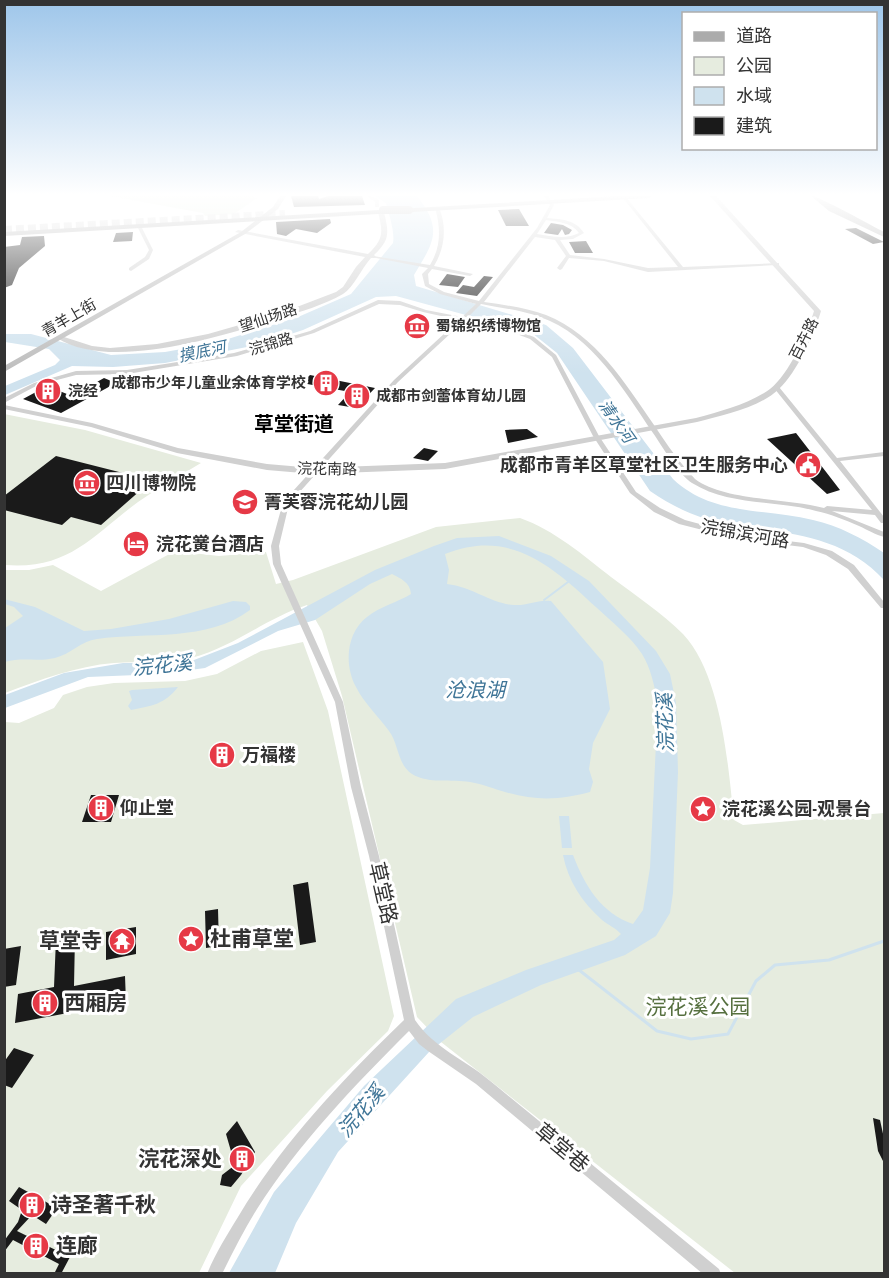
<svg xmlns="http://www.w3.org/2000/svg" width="889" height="1278" viewBox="0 0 889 1278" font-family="'PT Sans Narrow','Noto Sans SC',sans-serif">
<rect width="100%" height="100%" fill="#fff"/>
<!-- green -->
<path fill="#e6ecdf" d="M110 196H251L257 198 234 214 205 216 203 213Z
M4 414 85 430 201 463C180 476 158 488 138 502 92 536 69 570 5 565Z
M520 518C554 530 583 555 611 577 635 595 662 613 683 634 722 676 728 765 734 820L743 825 884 813V1273H735L441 1042 417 1017 342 696 322 631 307 605C266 618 234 647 191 658 166 664 140 661 114 663 76 666 40 680 5 693V570H29L53 565 101 591 175 551 219 556 266 552 276 584 293 580 436 527Z
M303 642 328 711 394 1016 388 1031 327 1091 241 1186 199 1273H5V722L19 723 54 708 63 695 87 687 114 683 185 681 217 674 261 651Z"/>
<!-- water -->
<path fill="#cfe2ee" d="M375 196H417C444 230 433 243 414 275L416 286 546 325 573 348 673 479C712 516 764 508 813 520 839 526 862 538 884 553V580C842 534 784 533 727 524 699 519 673 507 650 491L557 353 532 333 396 296 376 297 303 330 257 345 165 363 113 367 72 366 5 395V386L55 365 60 360 49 349 5 342 4 334H31L111 355 165 352 215 343 298 317 351 294 393 243C395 232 389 214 386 203Z
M499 536 551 556 589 581 656 651 670 674 676 703 678 772 673 893 670 913 656 936 625 955 541 985 473 1017 429 1052 338 1152 296 1223 275 1273H229L274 1192 364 1086 456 999 526 970 614 940 621 934C616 928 608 925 602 920 582 902 568 881 563 855H573C585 886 601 913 633 924L643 910 650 868 658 702C654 686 651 668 642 654 631 637 612 622 597 608 552 566 510 528 445 554L449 570 447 584C473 587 492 604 514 605 527 606 538 599 551 601L603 662 610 709 593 743 589 769 593 782 590 792C560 800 536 801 505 792 494 789 483 784 470 782 452 779 428 784 412 774 397 764 399 744 389 731 379 717 364 703 356 687 344 665 346 633 367 617 379 607 398 602 411 594 410 582 401 579 392 574L370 584 315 620 278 631 205 668 161 674 88 677 5 708V695L64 673 123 663H167L194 660 238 643 375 570 434 546 457 538Z
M4 599 35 607 84 631 111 629 169 619 233 601 246 602 250 606V610C207 642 147 632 97 639 81 641 71 654 55 658 38 662 21 657 5 662V628L23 616 14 607 5 604Z
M178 687C165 704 152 706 131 710L128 706 132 700 129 691 132 690Z
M559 816H569L572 848H562Z"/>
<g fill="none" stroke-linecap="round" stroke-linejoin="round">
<!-- stream-far1 -->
<path stroke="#cfe2ee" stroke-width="2" d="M544 600 568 582"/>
<!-- stream -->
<path stroke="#cfe2ee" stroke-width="3" d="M579 970 657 1031 691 1039 728 1034 756 981 775 965 829 960 884 941"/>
</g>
<!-- building -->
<path fill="#1a1a1a" d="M291 196H318L319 199 328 196H362L365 205 294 207Z
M519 209 529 226H506L498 210Z
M330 219 331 223 317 233 296 229 286 236 277 234 276 222Z
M551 223 563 225 572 230 569 234 565 235 562 229 558 235 544 233Z
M856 228 884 242 873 244 845 229Z
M133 232 132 241 113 242 116 233Z
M44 236 45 246 19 268 12 285 4 288V247L20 245 22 237Z
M586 241 593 253H575L569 242Z
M447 274 465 277 458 287 439 285Z
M484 276 493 277 477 296 456 293 463 285 474 287Z
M310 375 375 388 356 408 338 405 350 392 302 383Z
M104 378 116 383 61 413 23 399 47 386 72 396Z
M527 429 538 437 508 443 505 430Z
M796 433 840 490 827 494 767 439Z
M424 448 438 451 428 461 413 458Z
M56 456 123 473 113 481 142 489 101 525 71 517 62 525 4 510V496Z
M223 747 230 749 233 754 228 761 214 762 211 756 215 750Z
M91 795H119L111 822H82Z
M308 882 316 942 300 945 293 885Z
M218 909 219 946 206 948 205 911Z
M136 927V954L106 960V932Z
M75 936 74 986 125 976 126 1002 15 1023 18 994 54 987 56 939Z
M21 946 16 985 4 987V949Z
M14 1048 34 1055 12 1088 4 1085V1062Z
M873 1118 880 1120 885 1143V1165L878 1151Z
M237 1121 255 1152 241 1175 231 1187 220 1185 222 1175 235 1165 226 1134Z
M19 1187 57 1208 46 1224 32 1215 17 1231 70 1257 61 1274H54L59 1264 13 1240 4 1252V1241L18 1222 22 1210 9 1201Z"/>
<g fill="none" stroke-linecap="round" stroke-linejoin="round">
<!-- primary-tunnel -->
<path stroke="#d6d6d6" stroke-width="8" stroke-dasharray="8 4" stroke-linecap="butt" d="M4 230 285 214"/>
<!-- minor -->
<path fill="#d0d0d0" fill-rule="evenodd" d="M367 196H371L379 200V207H375V202Z
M544 196H548L554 205 547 218C561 219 576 220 584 233L573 239 560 240 570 255 604 259 648 268 678 267 623 198V197L625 196 683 267 779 263V265H777L648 272 604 261 569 258 562 269 560 270 557 268 566 256 555 240 535 237 484 302C505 305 527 308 546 315 596 335 625 383 654 425 664 440 674 455 686 469 689 472 692 476 695 479 724 501 787 498 824 508L827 506 872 510 774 388 777 386 779 387 837 458 884 452V456L840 461 884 517V523H881L875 515 832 511 884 532V537C876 535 868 530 859 526 845 520 831 514 816 511 776 500 729 506 692 483 679 475 662 446 653 433 623 389 592 335 540 317 521 310 501 308 481 304L467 318 507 327 534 337 556 355 599 436 636 492 660 508 685 520 741 535 804 543 832 551 854 565 884 602V608H881L848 569 826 555 803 547 738 539 679 524 654 512 630 493 593 436 552 357 530 339 503 329 464 321 398 382 289 504 279 546 281 564 343 702 361 787 379 856 415 1020C434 1048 464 1059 489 1080 566 1143 642 1206 719 1269L721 1274H703L476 1084 428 1051 419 1044 409 1031C354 1086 299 1143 257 1209 244 1230 233 1252 222 1274H207C215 1254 227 1235 238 1217 282 1143 342 1080 404 1020L369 856 351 787 335 702 273 564 271 546 283 502 394 380 459 320 423 312 400 305 379 304 314 333 237 356 127 374 76 375 38 385 4 403V398L34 383 76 371 127 370 234 353 310 331 378 300 400 301 426 310 462 317 476 304 440 294 425 286 422 274 428 268 371 257 373 256 430 265C441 247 441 228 435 208L439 207C447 227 445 248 434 266L473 274 470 276 432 269 428 274 429 284 444 292 479 301 537 228 550 205ZM546 220C558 222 571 222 579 233 566 240 551 236 537 234Z
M139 225 141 226 153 250 149 259 131 271 129 270V268L145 257 149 250 137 226Z"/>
<!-- tertiary -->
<path fill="#d0d0d0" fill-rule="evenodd" d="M710 196H716L821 311C814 334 797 372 779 389 759 408 723 415 697 422L445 469 314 474 267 470 177 453 91 427 4 409V405L92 423 178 448 267 464 314 468 445 463 696 418C721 411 749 404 770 389 789 374 807 334 814 311Z
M381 210 384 212C389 233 390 240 374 255L376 257 375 258H371C361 269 354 287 343 294 324 305 300 312 279 318 224 336 110 372 57 338L61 336 92 346 110 348 157 344 208 334 281 313 336 292 343 287 356 267 365 257 235 232 238 230 368 254C384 239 383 232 378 212Z"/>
<!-- secondary -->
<path fill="#bdbdbd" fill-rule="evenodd" d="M280 196H286L278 209 245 234 4 372V366L241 232 273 207Z"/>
<!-- primary -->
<path fill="#ababab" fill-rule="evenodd" d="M619 196H652L648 198 4 236V232Z
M811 196C819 196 872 226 884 232V237L829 211Z"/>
<!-- primary-bridge -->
<path stroke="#ababab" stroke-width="8" d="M383 210H409"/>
</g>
<!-- sky -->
<linearGradient id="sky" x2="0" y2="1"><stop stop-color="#9ec6ea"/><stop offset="0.52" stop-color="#fff"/><stop offset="1" stop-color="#fff" stop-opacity="0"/></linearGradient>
<rect width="889" height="374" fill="url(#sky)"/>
<!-- icons -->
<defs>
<symbol id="museum-disc" viewBox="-11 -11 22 22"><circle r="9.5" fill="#e63946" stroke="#fff"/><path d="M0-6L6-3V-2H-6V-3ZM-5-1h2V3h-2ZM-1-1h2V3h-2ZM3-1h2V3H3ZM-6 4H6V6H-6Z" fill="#fff"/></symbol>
<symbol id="building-disc" viewBox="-11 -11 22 22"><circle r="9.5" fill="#e63946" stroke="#fff"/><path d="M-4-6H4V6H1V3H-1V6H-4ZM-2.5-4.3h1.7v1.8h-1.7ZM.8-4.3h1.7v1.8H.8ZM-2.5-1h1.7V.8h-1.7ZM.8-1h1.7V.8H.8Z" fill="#fff"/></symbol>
<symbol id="civic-disc" viewBox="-11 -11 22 22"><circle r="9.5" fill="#e63946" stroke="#fff"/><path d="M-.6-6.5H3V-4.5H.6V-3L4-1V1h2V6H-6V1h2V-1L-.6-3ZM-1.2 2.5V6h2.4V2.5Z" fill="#fff"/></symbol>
<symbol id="school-disc" viewBox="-11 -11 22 22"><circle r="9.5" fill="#e63946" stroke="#fff"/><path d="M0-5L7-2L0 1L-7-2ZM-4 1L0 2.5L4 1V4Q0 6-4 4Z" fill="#fff"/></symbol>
<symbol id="hotel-disc" viewBox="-11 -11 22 22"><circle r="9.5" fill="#e63946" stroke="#fff"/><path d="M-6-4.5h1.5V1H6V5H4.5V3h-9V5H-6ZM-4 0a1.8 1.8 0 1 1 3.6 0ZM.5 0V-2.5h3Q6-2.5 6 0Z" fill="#fff"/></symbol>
<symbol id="sight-disc" viewBox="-11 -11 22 22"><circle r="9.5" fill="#e63946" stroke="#fff"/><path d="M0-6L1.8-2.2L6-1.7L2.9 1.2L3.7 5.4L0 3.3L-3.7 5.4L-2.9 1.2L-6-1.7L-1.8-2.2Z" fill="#fff"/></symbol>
<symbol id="temple-disc" viewBox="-11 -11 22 22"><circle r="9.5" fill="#e63946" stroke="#fff"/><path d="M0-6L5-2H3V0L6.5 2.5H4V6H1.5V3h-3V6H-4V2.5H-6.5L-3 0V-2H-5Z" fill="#fff"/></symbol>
</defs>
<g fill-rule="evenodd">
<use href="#museum-disc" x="402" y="311" width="30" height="30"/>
<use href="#building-disc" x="311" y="368" width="30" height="30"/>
<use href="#building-disc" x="33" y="376" width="30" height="30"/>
<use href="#building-disc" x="342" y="381" width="30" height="30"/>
<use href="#civic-disc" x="793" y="450" width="30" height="30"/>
<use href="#museum-disc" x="72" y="468" width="30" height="30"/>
<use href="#school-disc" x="230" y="487" width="30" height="30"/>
<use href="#hotel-disc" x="121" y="529" width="30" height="30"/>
<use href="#building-disc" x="207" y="740" width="30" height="30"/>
<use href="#building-disc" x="86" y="793" width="30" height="30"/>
<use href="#sight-disc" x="688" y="794" width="30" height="30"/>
<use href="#sight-disc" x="176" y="924" width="30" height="30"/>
<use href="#temple-disc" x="107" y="926" width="30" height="30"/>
<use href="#building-disc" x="30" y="988" width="30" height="30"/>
<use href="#building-disc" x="227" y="1144" width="30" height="30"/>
<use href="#building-disc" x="17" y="1190" width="30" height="30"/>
<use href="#building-disc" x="21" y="1231" width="30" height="30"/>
</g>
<g text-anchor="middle" stroke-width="6" stroke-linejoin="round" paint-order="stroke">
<!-- far-street labels -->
<g font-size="15" fill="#333" stroke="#fff">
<text transform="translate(69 318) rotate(-30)" y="5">青羊上街</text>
<text transform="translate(268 318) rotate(-18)" y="5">望仙场路</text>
<text transform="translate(804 339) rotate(-63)" y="5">百卉路</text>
<text transform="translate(271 344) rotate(-16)" y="5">浣锦路</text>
<text transform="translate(327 469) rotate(1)" y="5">浣花南路</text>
</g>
<!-- far-poi labels -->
<g font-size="15" font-weight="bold" fill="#333" stroke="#fff" text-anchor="start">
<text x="436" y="331">蜀锦织绣博物馆</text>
<text x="306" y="388" text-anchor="end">成都市少年儿童业余体育学校</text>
<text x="68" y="396">浣经</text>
<text x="376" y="401">成都市剑蕾体育幼儿园</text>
</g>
<!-- far-water labels -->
<g font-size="16" font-style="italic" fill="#3f7597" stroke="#fff">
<text transform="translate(202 351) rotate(-12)" y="6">摸底河</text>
<text transform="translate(617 421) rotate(55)" y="6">清水河</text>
</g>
<!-- poi labels -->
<g font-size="18" font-weight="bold" fill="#333" stroke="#fff" text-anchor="start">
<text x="788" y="471" text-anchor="end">成都市青羊区草堂社区卫生服务中心</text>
<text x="106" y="489">四川博物院</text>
<text x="264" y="508">菁芙蓉浣花幼儿园</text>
<text x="156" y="550">浣花黉台酒店</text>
<text x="242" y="761">万福楼</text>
<text x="120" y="814">仰止堂</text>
<text x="722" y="815">浣花溪公园-观景台</text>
</g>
<!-- street labels -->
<g font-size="18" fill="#333" stroke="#fff">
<text transform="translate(745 534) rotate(10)" y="6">浣锦滨河路</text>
</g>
<!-- far-district labels -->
<g font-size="20" font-weight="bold" fill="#000" stroke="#fff">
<text x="294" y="431">草堂街道</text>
</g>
<!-- water labels -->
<g font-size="20" font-style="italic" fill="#3f7597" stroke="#fff">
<text transform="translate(162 665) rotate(-6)" y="7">浣花溪</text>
<text x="475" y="697">沧浪湖</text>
<text transform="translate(665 723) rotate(-92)" y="7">浣花溪</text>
<text transform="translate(361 1111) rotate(-50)" y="7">浣花溪</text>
</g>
<!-- near-street labels -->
<g font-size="21" fill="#333" stroke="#fff">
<text transform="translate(383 893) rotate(77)" y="7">草堂路</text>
<text transform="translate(562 1148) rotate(40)" y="7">草堂巷</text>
</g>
<!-- near-poi labels -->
<g font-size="21" font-weight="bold" fill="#333" stroke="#fff" text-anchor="start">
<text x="210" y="946">杜甫草堂</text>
<text x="102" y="948" text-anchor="end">草堂寺</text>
<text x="64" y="1010">西厢房</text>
<text x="222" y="1166" text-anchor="end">浣花深处</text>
<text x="51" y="1212">诗圣著千秋</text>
<text x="56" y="1253">连廊</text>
</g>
<!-- near-park labels -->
<g font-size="21" fill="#56703f" stroke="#fff">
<text x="698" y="1014">浣花溪公园</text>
</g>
</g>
<!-- border -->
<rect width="889" height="1278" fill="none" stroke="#333333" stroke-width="12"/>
<!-- legend -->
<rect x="682" y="12" width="195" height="138" fill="#ffffff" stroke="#adadad" stroke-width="1.5"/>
<rect x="694" y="32" width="30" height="9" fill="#ababab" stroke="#adadad" stroke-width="1.5"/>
<text x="736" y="42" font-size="18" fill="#333333">道路</text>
<rect x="694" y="57" width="30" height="18" fill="#e6ecdf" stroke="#adadad" stroke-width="1.5"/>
<text x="736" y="72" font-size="18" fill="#333333">公园</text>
<rect x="694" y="87" width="30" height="18" fill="#cfe2ee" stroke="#adadad" stroke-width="1.5"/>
<text x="736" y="102" font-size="18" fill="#333333">水域</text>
<rect x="694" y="117" width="30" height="18" fill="#1a1a1a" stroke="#adadad" stroke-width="1.5"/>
<text x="736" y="132" font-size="18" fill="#333333">建筑</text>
</svg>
